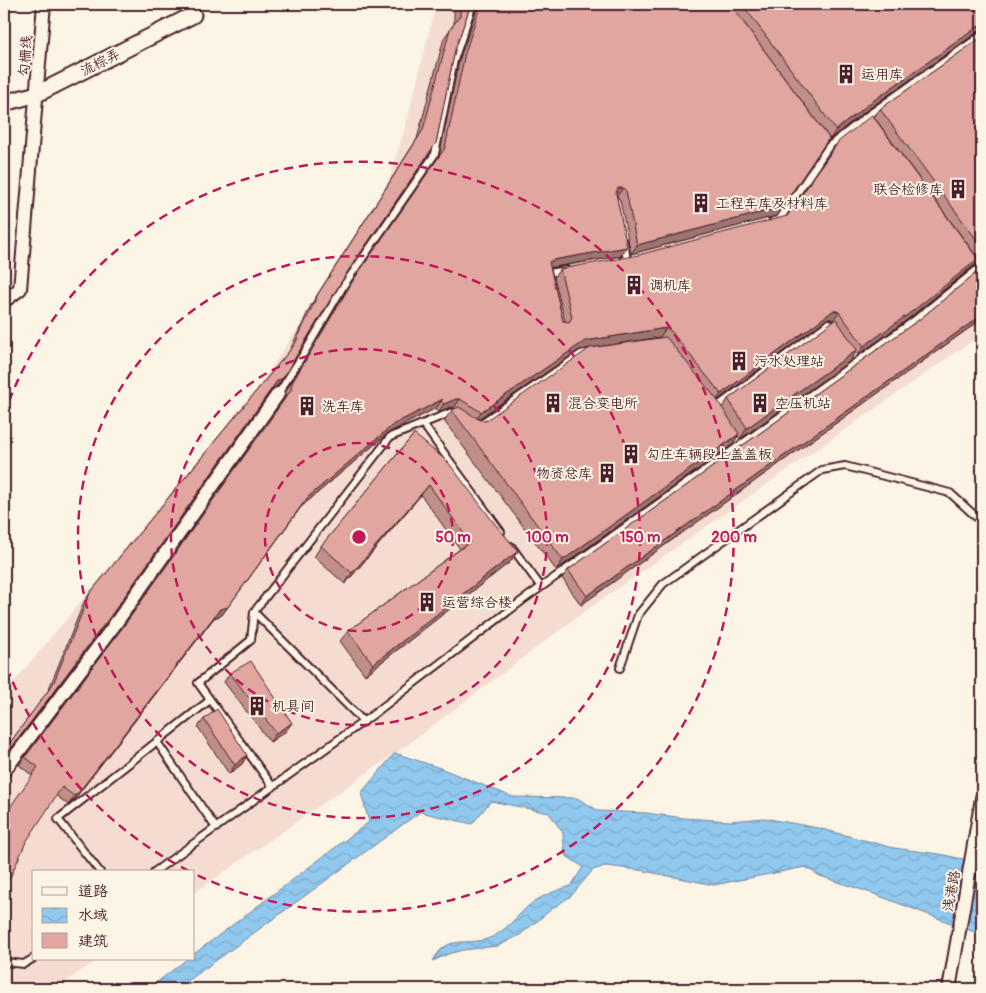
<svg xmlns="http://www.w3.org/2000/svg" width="986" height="993" viewBox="0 0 986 993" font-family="Pangolin,'LXGW WenKai TC',sans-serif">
<defs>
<pattern id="water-waves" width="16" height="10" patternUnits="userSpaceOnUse" patternTransform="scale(1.25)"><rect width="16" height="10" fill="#90c8ee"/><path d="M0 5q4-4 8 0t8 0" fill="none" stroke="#7eabcc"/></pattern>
</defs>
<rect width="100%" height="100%" fill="#fcf5e5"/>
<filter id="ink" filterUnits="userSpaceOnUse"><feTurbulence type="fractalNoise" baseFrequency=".02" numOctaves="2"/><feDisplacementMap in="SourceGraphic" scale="10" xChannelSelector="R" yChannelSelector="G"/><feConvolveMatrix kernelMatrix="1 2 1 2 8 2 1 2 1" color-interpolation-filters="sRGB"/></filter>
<g filter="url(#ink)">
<!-- built -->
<path fill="#f4ddd0" d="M436 4H982V334L581 614 407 745 194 893V872H34V959H98L55 989H4V694L256 390 381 207 407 121Z"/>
<!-- water -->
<path fill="url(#water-waves)" stroke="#7484a0" d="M395 753 440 768 513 797 577 798 599 811 646 813 684 818 730 821 764 818 818 828 894 848 939 854 982 863V935L874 894 820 876 805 867 714 885 639 870 606 866 593 870 571 896 553 908 520 935 498 946 463 950 448 954 433 961C447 934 464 946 487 939 505 933 517 915 532 903 544 895 557 890 571 886L583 867 565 855 563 833 549 813 491 801 472 824 420 812 177 989H148L187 959H194V954L369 822 361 793Z"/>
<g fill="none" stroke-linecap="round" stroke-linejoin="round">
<defs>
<path id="service" d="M773 221 779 220 829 146 867 116 982 35
M623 260H627L624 242
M549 276 548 273 566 270
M278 394 309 345 344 285 435 154 454 60 473 4
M714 409 829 323 834 330
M423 424 501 532
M480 424 581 354 590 352
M511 546 541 587
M254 612 251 640 198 683 273 787
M620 668 638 615 663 584 822 470 845 466 950 493 982 522
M364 722 254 612 390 437 452 412 457 415
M157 742 216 828
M100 872 58 819 210 700
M154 872 371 716 523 600 911 323 979 268
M4 962 24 964 34 958"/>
<path id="minor" d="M4 301 20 289 44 4
M4 771 113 627 278 394
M949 989 982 798"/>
<path id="tertiary" d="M4 103 37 94 193 15"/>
</defs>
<!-- service casing -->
<use href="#service" stroke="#4a1f2b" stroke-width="10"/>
<!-- minor casing -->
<use href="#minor" stroke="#4a1f2b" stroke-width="16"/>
<!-- tertiary casing -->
<use href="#tertiary" stroke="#4a1f2b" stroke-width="19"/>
<!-- service -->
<use href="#service" stroke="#fcf5e5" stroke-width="6"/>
<!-- minor -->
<use href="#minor" stroke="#fcf5e5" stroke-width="12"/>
<!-- tertiary -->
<use href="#tertiary" stroke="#fcf5e5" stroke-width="15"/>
</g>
<!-- wall -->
<path fill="#c18f89" stroke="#4a1f2b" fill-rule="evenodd" d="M454 4H471L455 50 436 143 346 274 283 378 277 386 271 389 106 622 6 755 4 753V751L48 691 84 602 90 593 290 350 312 303 417 139 444 38 454 24Z
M477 4H730L776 216 631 254 620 200 617 196 621 256 551 268 563 321H565L554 277 560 269 972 267 908 319 858 355 856 352 850 361 740 439 738 436 732 445 556 570 444 421 452 410 455 408 450 407 438 412 435 409 436 408 388 433 301 507 222 615 214 618 73 801 68 805 19 765 126 623 285 399 286 391 348 288 439 157 459 61 478 6ZM828 318 834 321 728 399 722 408 717 400ZM660 337 485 421 480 420 478 419 579 350Z
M730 4H982L979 31 864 112 830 139Z
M982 37V262L980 261 874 117 880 109Z
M982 268V319L581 605 562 578 568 570 920 319Z
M414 434 495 524 518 551 510 562 365 675 340 641 348 631 460 549 421 495 345 584 314 557 321 546Z
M230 673 286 731 270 742 224 682Z
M204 719 247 755 242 764 229 774 198 727Z"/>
<!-- shaded-wall -->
<path fill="#9d746f" stroke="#4a1f2b" d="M982 24V31H979L864 112 830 139 836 130 870 103Z
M618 188H623L617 196 612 197Z
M782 207 776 216 631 254 637 245Z
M627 247 621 256 547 268 549 262 553 260Z
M978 259 972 267 908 319 858 355 864 346Z
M834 310 839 312 833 320 828 318 715 402 721 394Z
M982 315V319L581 605 587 596Z
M666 328 660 337 579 350 475 421 481 412 585 341Z
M857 350 850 361 740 439 747 428Z
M283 378 277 386 271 389 106 622 6 755 277 381Z
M443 399 436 408 388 433 301 507 222 615 214 618 73 801 68 805 307 498 394 424Z
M456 399H460L454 408 450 407 438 412 444 404Z
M739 434 732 445 556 570 563 560Z
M429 485 421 495 345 584 352 573Z
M518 551 510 562 365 675 373 664Z
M292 723 286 731 270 742 276 733Z
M247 755 242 764 229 774 235 765Z"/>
<!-- building -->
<path fill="#e0a69f" stroke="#4a1f2b" d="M460 4H471L455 50 436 143 346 274 283 378 277 381 112 614 12 747 9 744 53 684 90 593 295 344 318 294 423 130 450 29 460 16Z
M481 4H730L829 138 782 207 637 245 626 191 623 188H618L616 193 627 247 553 260 549 262 563 321 569 322 572 317 560 269 634 256 787 216 839 141 872 115 978 259 914 310 864 346 839 312 834 310 721 394 670 330 666 328 585 341 481 412 460 399H456L444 404 441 401 443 399 394 424 307 498 228 607 220 609 79 792 74 796 62 787 26 842 4 891V816L38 767 25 757 126 623 291 390 292 383 354 279 445 148 465 53Z
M742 4H982V24L870 103 836 130Z
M982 37V247L880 109Z
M982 268V315L587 596 568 570 920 319Z
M836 319 857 350 747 428 728 399Z
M666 337 718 401 739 434 563 560 452 410 459 407 480 420 485 421 590 348Z
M414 434 448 462 495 524 518 551 373 664 348 631 470 542 429 485 352 573 321 546Z
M251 661 292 723 276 733 230 673Z
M217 709 247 755 235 765 204 719Z"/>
</g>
<!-- distance rings -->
<g fill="none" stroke="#c2185b" stroke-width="2.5" stroke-dasharray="9 6">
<circle cx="359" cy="537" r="94"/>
<circle cx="359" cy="537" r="188"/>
<circle cx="359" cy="537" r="281"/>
<path d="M189 871A375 375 0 0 1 4 659M4 415A375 375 0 1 1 195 874"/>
</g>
<!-- icons -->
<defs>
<symbol id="building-bare" viewBox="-9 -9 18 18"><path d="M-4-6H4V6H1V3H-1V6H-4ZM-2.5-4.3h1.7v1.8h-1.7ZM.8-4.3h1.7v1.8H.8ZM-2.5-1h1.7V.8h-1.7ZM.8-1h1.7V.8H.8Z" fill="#4a1f2b" stroke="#fcf5e5" stroke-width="2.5" paint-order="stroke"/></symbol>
</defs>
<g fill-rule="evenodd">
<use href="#building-bare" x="832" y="60" width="28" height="28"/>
<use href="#building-bare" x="944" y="175" width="28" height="28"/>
<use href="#building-bare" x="687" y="189" width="28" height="28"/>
<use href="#building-bare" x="620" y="271" width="28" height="28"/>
<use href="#building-bare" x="725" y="347" width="28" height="28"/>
<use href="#building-bare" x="539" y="389" width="28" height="28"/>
<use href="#building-bare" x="746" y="389" width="28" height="28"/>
<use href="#building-bare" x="293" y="392" width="28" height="28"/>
<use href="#building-bare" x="617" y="440" width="28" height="28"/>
<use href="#building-bare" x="593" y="459" width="28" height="28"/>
<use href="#building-bare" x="413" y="588" width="28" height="28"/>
<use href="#building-bare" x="243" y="692" width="28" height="28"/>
</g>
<g text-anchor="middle" stroke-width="4" stroke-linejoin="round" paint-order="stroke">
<!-- street labels -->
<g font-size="14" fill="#4a1f2b" stroke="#fcf5e5">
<text transform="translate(25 56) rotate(-85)" y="5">勾栅线</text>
<text transform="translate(100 62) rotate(-27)" y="5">流棕弄</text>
<text transform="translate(951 891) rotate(-80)" y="5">浅港路</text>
</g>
<!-- poi labels -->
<g font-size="14" fill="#4a1f2b" stroke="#fcf5e5" text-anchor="start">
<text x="861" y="79">运用库</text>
<text x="943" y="194" text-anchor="end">联合检修库</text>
<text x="716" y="208">工程车库及材料库</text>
<text x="649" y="290">调机库</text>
<text x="754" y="366">污水处理站</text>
<text x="568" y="408">混合变电所</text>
<text x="775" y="408">空压机站</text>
<text x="322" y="411">洗车库</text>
<text x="646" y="459">勾庄车辆段上盖盖板</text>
<text x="592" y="478" text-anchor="end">物资总库</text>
<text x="442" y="607">运营综合楼</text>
<text x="272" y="711">机具间</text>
</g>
</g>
<circle cx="359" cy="537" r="8" fill="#c2185b" stroke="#fcf5e5" stroke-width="2.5"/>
<g font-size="15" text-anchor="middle" font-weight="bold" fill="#c2185b" stroke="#fcf5e5" stroke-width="4" stroke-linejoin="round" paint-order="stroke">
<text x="453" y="542">50 m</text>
<text x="547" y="542">100 m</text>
<text x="640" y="542">150 m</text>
<text x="734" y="542">200 m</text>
</g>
<!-- margin -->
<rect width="986" height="993" fill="none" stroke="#fcf5e5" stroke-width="20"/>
<rect x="10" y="10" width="966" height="973" fill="none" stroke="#4a1f2b" stroke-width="2" filter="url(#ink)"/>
<!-- legend -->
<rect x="32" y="870" width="162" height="90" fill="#fcf5e5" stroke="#b59f9b"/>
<rect x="42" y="887" width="25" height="8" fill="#fcf5e5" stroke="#b59f9b"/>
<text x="78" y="896" font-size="15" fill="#4a1f2b">道路</text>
<rect x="42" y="908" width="25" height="15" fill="url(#water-waves)" stroke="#b59f9b"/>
<text x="78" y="920" font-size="15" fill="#4a1f2b">水域</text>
<rect x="42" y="933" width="25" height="15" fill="#e0a69f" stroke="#b59f9b"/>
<text x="78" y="946" font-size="15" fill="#4a1f2b">建筑</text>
</svg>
